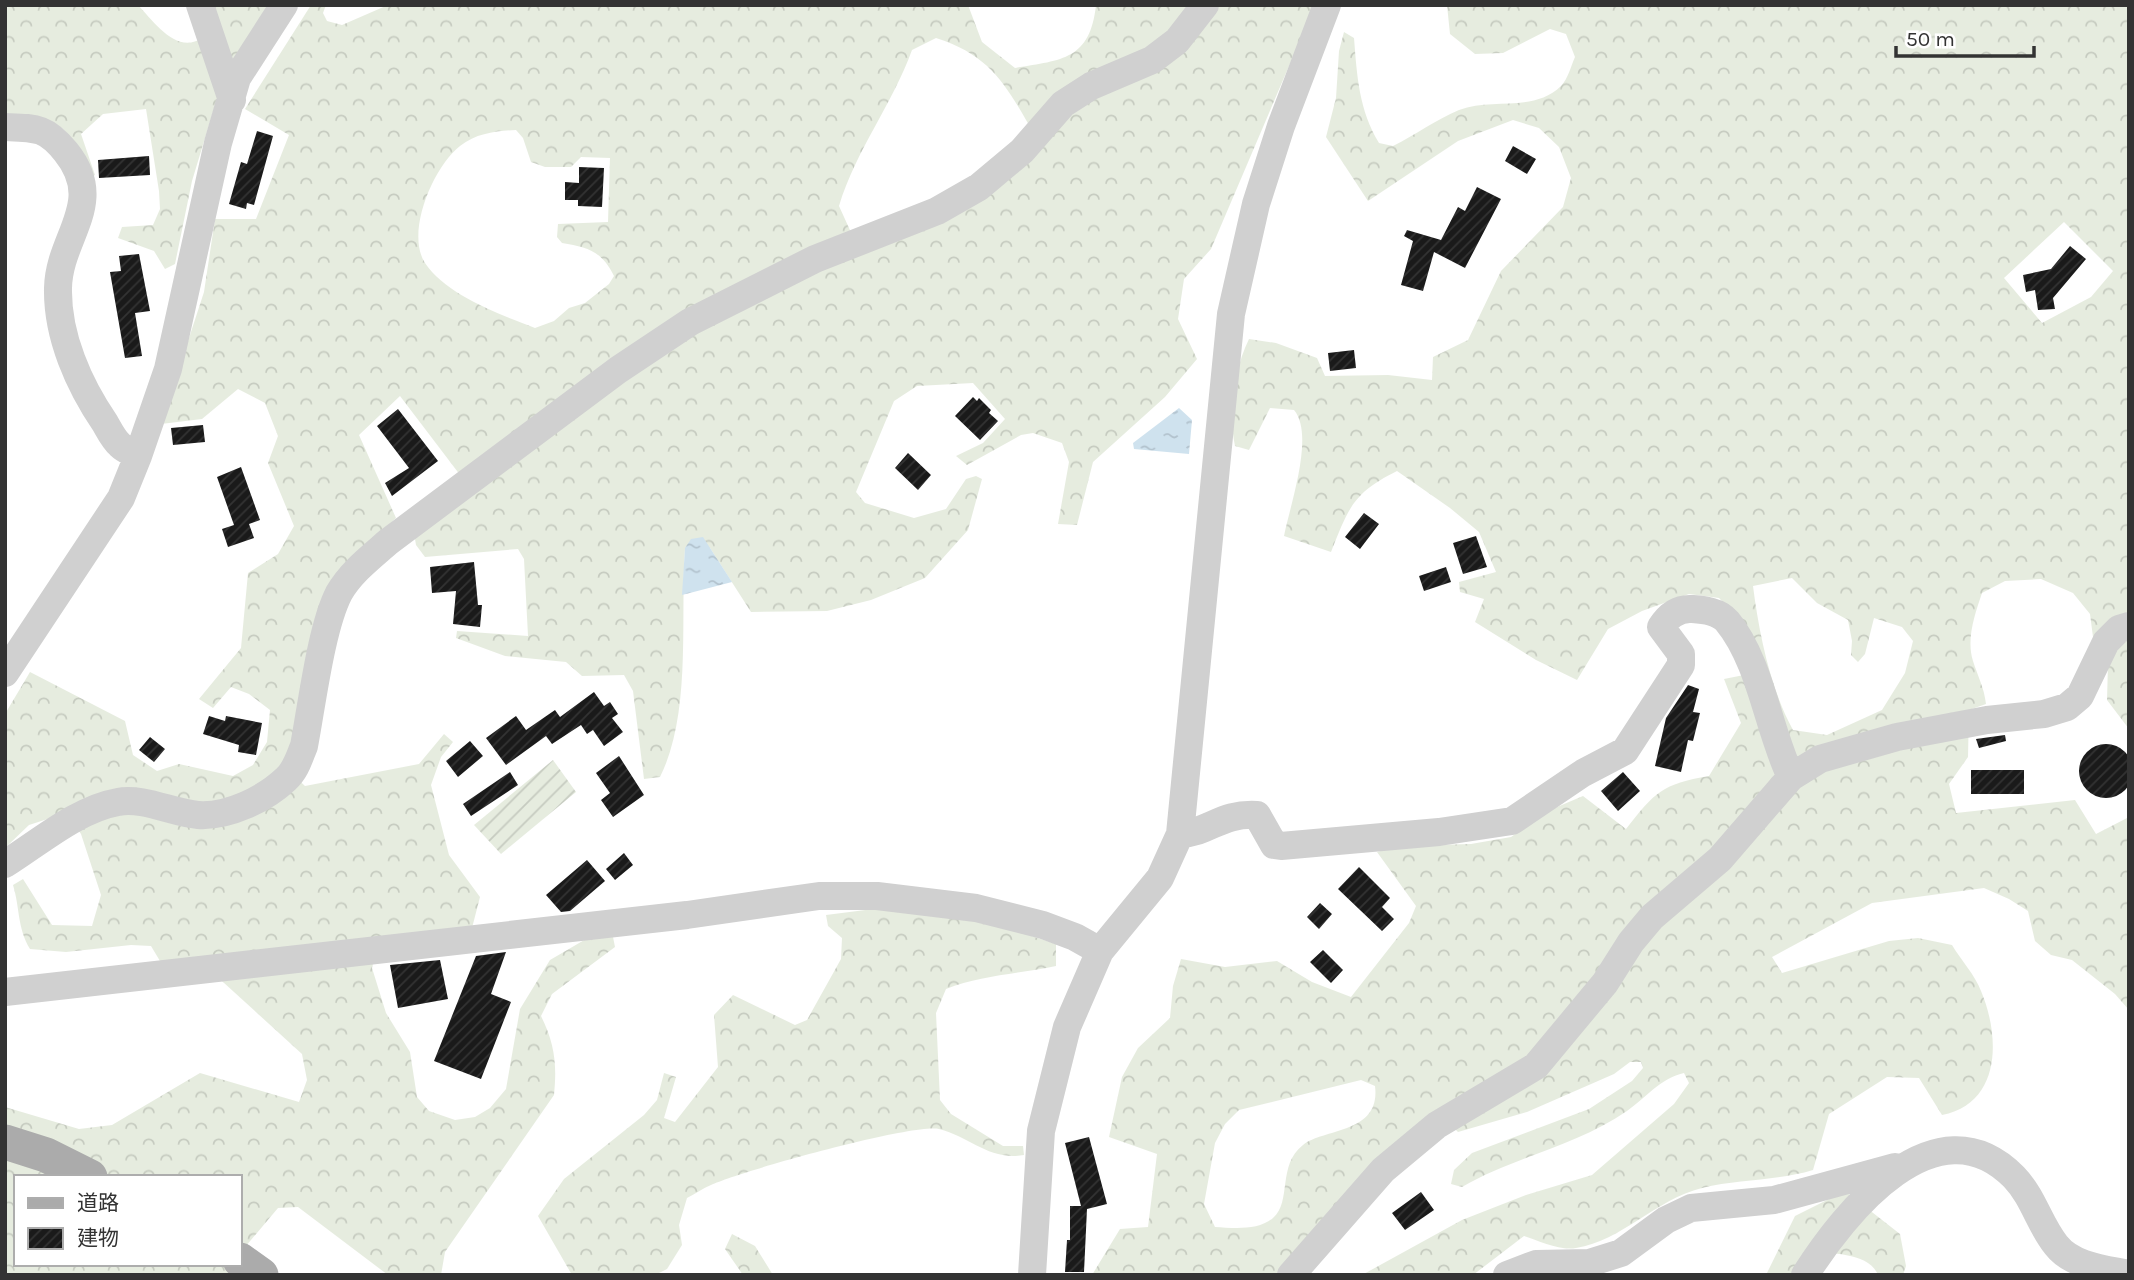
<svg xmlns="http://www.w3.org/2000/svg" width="2134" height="1280" viewBox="0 0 2134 1280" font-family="Karla,'Noto Sans JP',sans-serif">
<defs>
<pattern id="forest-crowns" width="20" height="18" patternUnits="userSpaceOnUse" patternTransform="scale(1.75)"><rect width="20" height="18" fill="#e6ecdf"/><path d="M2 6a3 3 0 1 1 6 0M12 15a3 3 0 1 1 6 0" fill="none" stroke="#c6cbc0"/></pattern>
<pattern id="garden-furrows" width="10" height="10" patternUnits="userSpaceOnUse" patternTransform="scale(1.75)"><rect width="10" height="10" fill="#e6ecdf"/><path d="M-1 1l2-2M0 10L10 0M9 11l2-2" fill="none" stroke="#c6cbc0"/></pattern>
<pattern id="water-ripples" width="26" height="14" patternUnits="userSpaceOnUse" patternTransform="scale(1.75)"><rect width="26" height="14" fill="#cfe2ee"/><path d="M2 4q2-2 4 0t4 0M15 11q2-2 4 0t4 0" fill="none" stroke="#b2c2cd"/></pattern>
<pattern id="building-hatch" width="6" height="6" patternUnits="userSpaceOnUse" patternTransform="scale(1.75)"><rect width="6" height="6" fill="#1a1a1a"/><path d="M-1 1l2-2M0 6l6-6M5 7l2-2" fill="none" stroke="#333"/></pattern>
</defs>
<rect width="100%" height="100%" fill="#fff"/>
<!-- forest -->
<path fill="url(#forest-crowns)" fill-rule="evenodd" d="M5 5H138C154 22 177 55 202 38L207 5H268L215 105 192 181 175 264 165 269 154 251 118 238 122 227 153 225 160 209 159 191 146 109 103 114 81 134 95 175 88 180C65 121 69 121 5 118Z
M311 5H326L323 13 327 21 342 25 388 5H968L982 42 1015 68C1062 60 1090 60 1096 5H1315L1211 249 1184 279 1178 319 1197 359 1165 397 1093 462 1077 525 1058 524 1069 462 1062 443 1033 433 1021 435 967 465 956 456 983 443 1005 419 973 383 917 386 894 401 856 492 865 503 914 518 946 509 966 479 976 476 982 479 968 530 925 578 871 600 827 611 751 612 710 548 685 549C680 619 692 713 660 777L644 779 633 691 624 675 582 676 566 662 505 656 456 638 457 631 528 636 524 559 518 549 425 557 416 545 414 533 473 492 400 396 359 435 396 518 341 570 285 767 305 786 419 764 444 734 453 742 441 757 431 785 449 855 480 897 472 928 378 944 372 968 386 1013 410 1052 417 1097 429 1111 455 1120 475 1117 490 1108 506 1089 520 1009 550 960 586 939 613 937 615 947 552 994 541 1016C555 1044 557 1065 554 1095L445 1252 441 1275H388L298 1207 278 1208 240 1253V1177H16V1264H231L240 1275H5V1107L79 1129 112 1125 200 1073 299 1102 307 1080 302 1054 201 962 160 961 151 946 131 945 66 952 30 949C17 927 20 908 13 885L23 879 52 925 92 926 101 895 81 834 66 813 29 825 5 848V714L30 672 125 721 133 755 157 771 179 764 233 776 253 765 267 742 270 710 249 694 231 687 213 708 199 699 241 648 248 573 278 554 294 526 268 463 278 436 265 403 238 389 202 419 161 424 204 292 215 219H256L289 135 245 109ZM936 38C996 57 1008 91 1038 140L859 250 839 206C856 150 892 105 912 50ZM516 130 523 138 531 162 545 167H571L581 157 610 158 608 222 558 224 557 237 562 243C587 247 602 251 614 276L609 284 585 303 569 308 554 321 535 328C501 315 446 295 425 263 405 232 434 166 460 146 477 133 496 131 516 130Z
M1447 5H2129V729L2107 700 2108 664 2093 637 2090 614 2073 593 2041 579 2005 581 1982 593C1975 614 1966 639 1973 661 1978 677 1984 687 1986 704L1969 710 1968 757 1949 784 1956 813 2075 800 2096 834 2129 817V1010L2115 994 2072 960 2051 955 2035 941 2028 911 2009 899 1984 888 1872 903 1772 957 1782 973 1889 941 1918 938 1952 945C1961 960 1975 975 1981 991 2000 1036 2002 1103 1942 1115L1919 1078 1887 1077 1829 1114 1813 1170C1777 1181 1739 1179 1702 1188 1656 1199 1622 1241 1576 1248 1561 1251 1539 1241 1524 1236L1473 1275H1362L1462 1220 1526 1195 1592 1175 1674 1104 1689 1083 1684 1073C1659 1079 1647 1097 1627 1111 1576 1146 1514 1157 1462 1187L1451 1184 1454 1170 1472 1153 1589 1109 1632 1081 1643 1068 1641 1062H1630L1614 1074 1527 1112 1458 1132 1442 1116 1302 1250 1311 1275H1092L1120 1229 1148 1227 1157 1154 1109 1137 1122 1077 1138 1048 1170 1018 1173 986 1181 959 1225 967 1277 961 1312 982 1351 997 1409 923 1416 906 1377 852 1400 846 1471 844 1511 837 1550 810 1583 796 1626 829C1655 792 1662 784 1709 776L1741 723 1724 679 1749 674 1744 624 1719 598 1689 594 1642 611 1608 629 1577 680 1536 660 1475 622 1484 599 1460 592 1459 582 1496 572 1479 532 1450 508 1397 471C1353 493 1349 507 1331 552L1284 536C1290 505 1315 435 1294 410L1270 408 1249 450 1235 446C1228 414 1234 369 1249 339L1276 343 1317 358 1325 376 1388 375 1432 380 1433 357 1468 340 1501 271 1563 207 1571 178 1559 147 1539 128 1513 120 1458 141 1368 201 1326 137 1336 98 1339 51 1344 32 1354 38C1357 76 1359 110 1379 143L1393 146C1415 135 1437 119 1459 110 1493 97 1533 113 1561 86 1568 79 1571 66 1575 57L1566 34 1550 29 1503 53 1475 54 1450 34ZM2064 222 2113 271 2091 297 2042 323 2004 278ZM1792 578 1817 603 1848 620 1852 641 1851 655 1858 662 1865 654 1874 618 1902 627 1913 641 1905 673 1882 710 1827 735 1793 730C1770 688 1759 633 1753 586ZM1361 1080 1375 1086C1381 1134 1325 1128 1303 1145 1277 1165 1292 1202 1273 1218 1258 1231 1233 1228 1215 1227L1204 1204 1215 1143 1225 1124 1239 1110Z
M881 908 953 910 1056 944V966C1019 974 981 975 946 989L936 1013 940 1100 951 1114 1003 1146H1023L1024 1155C989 1161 971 1137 939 1129 914 1123 740 1171 711 1185 703 1188 695 1194 687 1198L679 1225 682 1245 667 1269 655 1275H572L538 1216 564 1179 644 1115 657 1100 664 1073 676 1077 664 1118 675 1122 718 1067 714 1015 733 995 795 1025 807 1020 841 959 842 938 828 926 826 915Z
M1845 1191 1900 1234 1906 1266 1903 1275H1878C1869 1252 1831 1254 1810 1251L1795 1275H1766L1795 1216Z
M732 1234 755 1246 773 1275H743L725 1249Z"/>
<!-- garden -->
<path fill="url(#garden-furrows)" d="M553 760 576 792 501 854 474 825Z"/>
<!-- water -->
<path fill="url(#water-ripples)" d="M1179 408 1192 420 1189 454 1134 449 1133 443Z
M703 537 732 582 682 595 685 548 691 539Z"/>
<!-- building -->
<path fill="url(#building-hatch)" d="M257 131 273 136 254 205 247 203 246 209 229 204 241 162 247 164Z
M1513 146 1536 159 1527 174 1505 161Z
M149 156 150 175 99 178 98 160Z
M579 167 604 168 602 207 578 206V200H565V182L579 183Z
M1477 187 1501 199 1465 268 1434 252 1423 291 1401 285 1413 241 1404 236 1407 230 1441 240 1458 207 1465 211Z
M2070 246 2086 259 2053 298 2055 309 2038 310 2035 290 2026 292 2023 275 2051 269Z
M139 254 150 311 135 313 142 356 125 358 110 272 121 271 119 256Z
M1354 350 1356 368 1330 371 1328 353Z
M973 397 977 401 979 398 991 410 989 413 998 421 980 440 955 416Z
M398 409 438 461 392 496 385 483 409 468 377 426Z
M203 425 205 442 173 445 171 428Z
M908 453 931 475 918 490 895 468Z
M241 467 260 520 249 524 254 538 228 547 222 529 234 525 217 477Z
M1364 513 1379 524 1360 549 1345 537Z
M1476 536 1487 567 1463 574 1453 543Z
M474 562 478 605H482L480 627 453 624 456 591 432 593 430 567Z
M1446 567 1451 582 1424 591 1419 576Z
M1688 685 1699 689 1693 712 1700 713 1693 741 1688 740 1681 772 1655 766 1666 718Z
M594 692 604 706 610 702 618 714 612 718 623 732 604 746 593 730 587 734 581 725 552 744 546 736 506 765 486 738 516 716 526 730 555 710 560 717Z
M209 716 225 721 226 716 262 723 256 755 238 752 239 745 203 734Z
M2005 735 2006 741 1979 748 1976 739Z
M150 737 165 749 154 762 139 750Z
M470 741 483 756 458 777 446 761Z
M2079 771a27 27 0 1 1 54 0a27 27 0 1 1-54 0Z
M619 756 644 795 613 817 601 800 610 793 596 773Z
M1971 770H2024V794H1971Z
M510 772 518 785 471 816 463 804Z
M1623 772 1640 791 1618 811 1601 791Z
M624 853 633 865 615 880 606 869Z
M587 860 605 881 570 911 561 912 546 895Z
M1359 867 1390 898 1382 907 1394 919 1382 931 1338 889Z
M1320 903 1332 914 1319 929 1307 917Z
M1323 950 1343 970 1331 983 1310 962Z
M506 952 491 994 511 1002 481 1079 434 1061 476 956Z
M440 960 448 999 398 1008 390 965Z
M1089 1137 1107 1204 1087 1209 1084 1272H1065L1067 1240H1070V1206H1081L1065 1143Z
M1421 1192 1434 1210 1405 1230 1392 1213Z"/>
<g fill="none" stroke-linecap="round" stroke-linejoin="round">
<!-- minor -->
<path stroke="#d0d0d0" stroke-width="28" d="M200 5 232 100
M5 127C36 128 46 127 66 152 107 203 59 236 58 288 57 336 79 385 105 423 109 430 114 440 120 445 125 450 133 453 138 456
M5 673 121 498 138 456 168 369 218 143 237 78 284 5
M1180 834C1211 832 1220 813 1257 815L1274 845 1281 846 1439 832 1512 821 1583 773 1625 751 1681 665V654L1661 627C1668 616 1678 608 1692 609 1704 610 1718 611 1727 621 1761 662 1768 730 1791 777
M5 864C40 842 78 809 118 802 143 797 173 813 198 815 228 817 265 799 286 779 296 770 299 758 304 746 312 704 321 628 339 593 351 572 371 557 388 542L618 370 690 322 815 259 937 211 979 187 1022 151 1063 104 1091 86 1152 60 1177 41 1205 5
M5 992 687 915 819 896H877L976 908 1043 925 1075 937 1100 951
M1032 1275 1041 1131 1067 1027 1100 951 1160 878 1180 834 1231 314 1256 204 1281 126 1327 5
M1291 1275 1383 1170 1437 1125 1536 1066 1605 983 1631 942 1652 917 1720 859 1791 777 1820 759 1897 737 1987 720 2044 714 2067 707 2080 696 2106 642 2119 629 2129 626
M1507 1275 1536 1264 1589 1263 1621 1253 1666 1220 1691 1208 1774 1200 1895 1167
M1805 1275C1844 1213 1936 1098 2014 1177 2034 1198 2039 1224 2056 1245 2072 1266 2105 1269 2129 1274"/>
<!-- major -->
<path stroke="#ababab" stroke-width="35" d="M5 1142 46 1155 90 1177
M240 1260 261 1275"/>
</g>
<!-- border -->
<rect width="2134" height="1280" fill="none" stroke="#333333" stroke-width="14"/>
<!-- legend -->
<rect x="14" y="1175" width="228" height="91" fill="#ffffff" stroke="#adadad" stroke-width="2"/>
<rect x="28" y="1198" width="35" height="10" fill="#ababab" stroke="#adadad" stroke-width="2"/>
<text x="77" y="1210" font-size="21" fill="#333333">道路</text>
<rect x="28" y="1228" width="35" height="21" fill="url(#building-hatch)" stroke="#adadad" stroke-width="2"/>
<text x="77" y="1245" font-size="21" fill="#333333">建物</text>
<!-- scale -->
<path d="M1896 46v10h138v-10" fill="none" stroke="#333333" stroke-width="3.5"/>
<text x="1906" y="46" font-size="21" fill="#333333" stroke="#ffffff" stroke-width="5" paint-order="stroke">50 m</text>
</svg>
